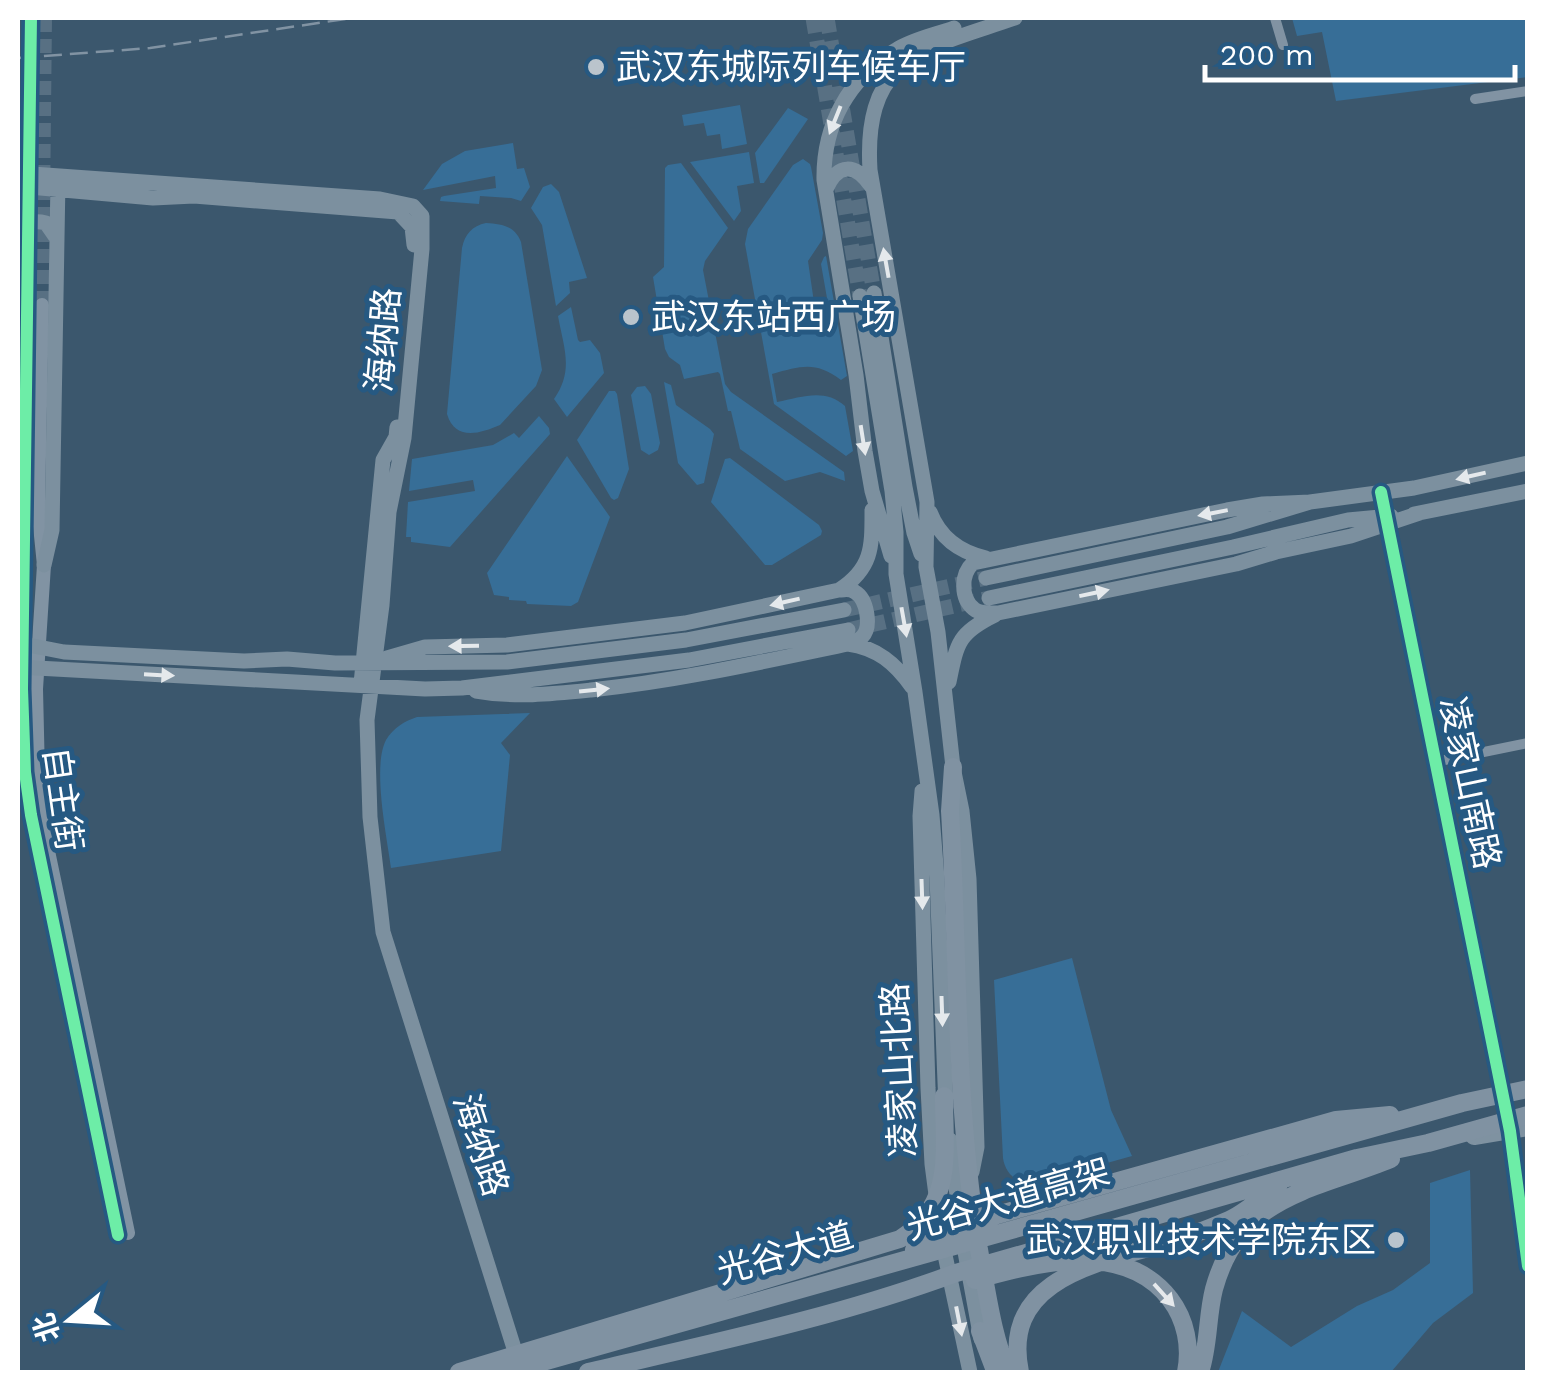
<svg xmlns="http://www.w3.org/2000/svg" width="1545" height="1390" viewBox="0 0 1545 1390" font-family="'Work Sans','Noto Sans SC',sans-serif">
<rect width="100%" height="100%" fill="#3b576d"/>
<!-- green -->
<path fill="#376e97" d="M1292 18H1527V77L1336 101 1322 32 1297 36Z
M740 105 747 144 722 149 720 134 707 136 704 123 684 126 682 115Z
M788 108 808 119 764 183H760L755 153Z
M513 143 517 169 524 168 530 187 521 201 511 198 480 196 479 204 440 201 441 197 444 196 496 188 495 176 423 190 442 164 465 151Z
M749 152 754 183 737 186 741 211 734 221 690 162Z
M803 159 810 164 811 167 823 233 822 240 808 261 817 323 831 321 821 264 824 257 826 256 847 376 841 380C815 361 802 366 772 374L777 402C802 397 825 388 845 406L853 451 846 456 774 404 745 244 748 229 793 165Z
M681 163 728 228 705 261 703 270 725 384 731 392 844 472 845 481 820 472 785 481 740 449 731 411H728L720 374 718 372 684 379 680 365 669 357 665 349 653 277 664 267 665 168 668 165Z
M551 184 559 192 587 278 569 282 570 293 556 306 542 225 531 208 543 187Z
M486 223C502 224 515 226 521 242L542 370 536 386 500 425C479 434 455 441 447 414L462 248C465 234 472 226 486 223Z
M571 307 578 340 580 342 590 340 600 353 604 373 567 417 554 399C574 370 564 349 558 316Z
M664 382 671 385 676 405 710 429 714 434 704 483 697 485 678 463Z
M645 386 651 394 660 443 658 450 649 455 641 450 631 395 637 387Z
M609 391H615L617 394 629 469 618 498 614 500 611 498 577 440Z
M539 416 549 428 550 434 450 547 411 542V537H406L408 502 475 491 473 480 409 491 412 459 493 445 514 433 519 438Z
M567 456 610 517 578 602 571 606 527 604 526 601 509 600V597L494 595 487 573Z
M730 458 819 525 822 531 821 535 772 565H765L711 502 725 459Z
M530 713 501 743 510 755 501 851 391 868C387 837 372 767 386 740 393 728 405 721 417 717Z
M1072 958 1111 1110 1132 1156 1032 1184C1016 1183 1005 1173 1003 1158L994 980Z
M1470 1170 1473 1293 1433 1323 1391 1372H1218L1242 1311 1291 1347 1357 1306 1393 1290 1430 1263V1183Z"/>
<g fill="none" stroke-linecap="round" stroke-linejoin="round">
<!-- tertiary-tunnel -->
<path stroke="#587083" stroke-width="14" stroke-dasharray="14 7" stroke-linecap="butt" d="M27 303 31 18
M42 305 45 18"/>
<!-- secondary-tunnel -->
<path stroke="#587083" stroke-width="15" stroke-dasharray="15 8" stroke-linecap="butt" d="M813 18 860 296
M827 18 874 293
M844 610 986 578
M848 630 989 598"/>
<!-- minor -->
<path stroke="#8193a3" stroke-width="10" d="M1275 18 1283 45
M1475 99 1528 91
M1381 492 1510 1131 1528 1266
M1435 762 1528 743"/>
<!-- tertiary -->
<path stroke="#8193a3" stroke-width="14" d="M27 303 22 689 25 772 31 815 118 1235
M42 305 38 506 44 565 36 689 38 775 48 851 128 1233"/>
<!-- secondary -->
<path stroke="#7c909f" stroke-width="15" d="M18 173 380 199 413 206 422 216V249L404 438 389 512 382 605 367 720 370 817 383 932 519 1364
M18 186 153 198 194 196 398 212 412 227 414 245
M826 189C838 163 855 163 871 186
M18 207V269
M18 231C27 222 34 220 46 223L55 236
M874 293 905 487 914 533 921 554
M860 296 892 491 896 532V574L915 692 932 815 937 878 946 1107
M1310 502 1263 504 1227 510 973 563C961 574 960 598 974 609 980 614 990 613 998 613L1236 564 1276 552 1351 536 1420 513
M930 512C940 538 959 552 986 558
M1414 514 1528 491
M891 556 872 491 865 451 856 375 824 180C823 125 848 79 896 50 913 39 935 35 954 28
M44 565 52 530 58 180
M986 578 1227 527 1310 502 1414 488 1528 463
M839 590C846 590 849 588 855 592 867 599 872 627 862 637 859 640 852 643 848 644
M989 598 1233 547 1348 520 1391 516
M18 643 64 652 244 661 287 659 335 663 507 662 686 640 844 610
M387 658 425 647 507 645 685 623 839 590C873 568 872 546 872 510
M18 667 425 689 462 688 689 660 848 630
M949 682C957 643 958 633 995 615
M361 684 383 460 396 437 397 427
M476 691C514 698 552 694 591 690 677 681 762 662 848 644 877 648 895 663 912 687
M922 791 920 816 928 1088 932 1164 942 1241 970 1372
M950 1140 963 1241 981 1339
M972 1172 977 1147 969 879 962 811 953 767 938 632 926 567 927 502 870 170C863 55 925 49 1015 18"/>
<!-- primary -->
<path stroke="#7f92a1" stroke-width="18" d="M1474 1136 1528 1127"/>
<!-- trunk -->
<path stroke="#8092a2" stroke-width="18" d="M953 767 950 811C959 961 954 1113 981 1261 988 1298 993 1337 1008 1372
M914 1250 954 1231 997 1215 1336 1120 1390 1115
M975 1280C1036 1263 1124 1239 1170 1299 1186 1320 1191 1347 1186 1372
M980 1331 994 1368
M459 1372 900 1239C955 1204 944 1153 944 1096
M507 1372 1462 1103 1528 1089
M588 1372C712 1343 837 1317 956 1273L1357 1158 1428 1143 1528 1115
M1020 1372C1000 1277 1102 1262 1170 1242 1190 1236 1210 1228 1229 1220 1247 1212 1264 1196 1279 1184
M1200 1372C1209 1346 1207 1316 1214 1289 1240 1194 1313 1191 1391 1159"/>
<!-- rail -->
<path stroke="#8193a3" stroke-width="2.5" stroke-dasharray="18 8" stroke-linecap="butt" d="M18 58 150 48 352 18"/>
<defs>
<path id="cycleway" d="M31 18 22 689 25 772 31 815 118 1235
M1381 492 1510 1131 1528 1266"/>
</defs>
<!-- cycleway casing -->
<use href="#cycleway" stroke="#265982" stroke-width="19"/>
<!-- cycleway -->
<use href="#cycleway" stroke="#6deda7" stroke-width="12"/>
</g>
<!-- one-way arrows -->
<defs><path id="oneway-solid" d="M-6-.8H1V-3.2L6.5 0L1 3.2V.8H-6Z" transform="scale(2.5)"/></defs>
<g fill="#e5e9ec">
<use href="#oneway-solid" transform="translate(835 120) rotate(112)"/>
<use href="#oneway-solid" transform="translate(886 263) rotate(-100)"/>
<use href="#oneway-solid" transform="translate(863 440) rotate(81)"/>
<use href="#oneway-solid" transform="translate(1471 476) rotate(167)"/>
<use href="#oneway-solid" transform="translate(1213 513) rotate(169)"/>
<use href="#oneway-solid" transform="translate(1094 593) rotate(-12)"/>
<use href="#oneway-solid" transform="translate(785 602) rotate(167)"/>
<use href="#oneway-solid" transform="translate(904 622) rotate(80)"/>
<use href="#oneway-solid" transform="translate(464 646) rotate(179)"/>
<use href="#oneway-solid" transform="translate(159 675) rotate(3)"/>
<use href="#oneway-solid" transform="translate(594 690) rotate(-6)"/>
<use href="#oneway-solid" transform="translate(922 894) rotate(88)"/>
<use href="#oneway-solid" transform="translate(942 1011) rotate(88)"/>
<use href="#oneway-solid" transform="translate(959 1321) rotate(79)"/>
</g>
<use fill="#e6e9ec" href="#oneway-solid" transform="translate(1164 1295) rotate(48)"/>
<!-- markers -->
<g fill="#bac4cc" stroke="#265982" stroke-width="4">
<circle cx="596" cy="67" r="10"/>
<circle cx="631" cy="317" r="10"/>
<circle cx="1396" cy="1240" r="10"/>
</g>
<g text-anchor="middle" stroke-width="10" stroke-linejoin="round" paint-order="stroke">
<!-- poi labels -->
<g font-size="35" fill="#fff" stroke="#265982" text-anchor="start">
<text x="616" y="79">武汉东城际列车候车厅</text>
<text x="651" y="329">武汉东站西广场</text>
<text x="1376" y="1252" text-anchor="end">武汉职业技术学院东区</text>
</g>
<!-- street labels -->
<g font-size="35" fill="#fff" stroke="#265982">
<text transform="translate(383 340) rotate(-85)" y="12">海纳路</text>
<text transform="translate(1470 783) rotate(78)" y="12">凌家山南路</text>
<text transform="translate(63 799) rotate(82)" y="12">自主街</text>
<text transform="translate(899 1070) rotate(-93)" y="12">凌家山北路</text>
<text transform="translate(481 1145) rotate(72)" y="12">海纳路</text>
<text transform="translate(1008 1199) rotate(-16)" y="12">光谷大道高架</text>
<text transform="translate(785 1253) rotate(-16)" y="12">光谷大道</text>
</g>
</g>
<!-- border -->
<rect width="1545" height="1390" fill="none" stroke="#ffffff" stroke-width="40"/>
<!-- north arrow -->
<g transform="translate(70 1320) rotate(252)" stroke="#265982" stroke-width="8" paint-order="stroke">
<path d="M0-8L18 38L0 25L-18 38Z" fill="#ffffff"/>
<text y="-15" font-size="28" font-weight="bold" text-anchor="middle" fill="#ffffff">北</text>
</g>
<!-- scale -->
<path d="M1205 65v15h310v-15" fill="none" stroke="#ffffff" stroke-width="5"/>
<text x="1220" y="65" font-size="30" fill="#ffffff" stroke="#265982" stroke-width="8" paint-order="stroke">200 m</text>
</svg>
